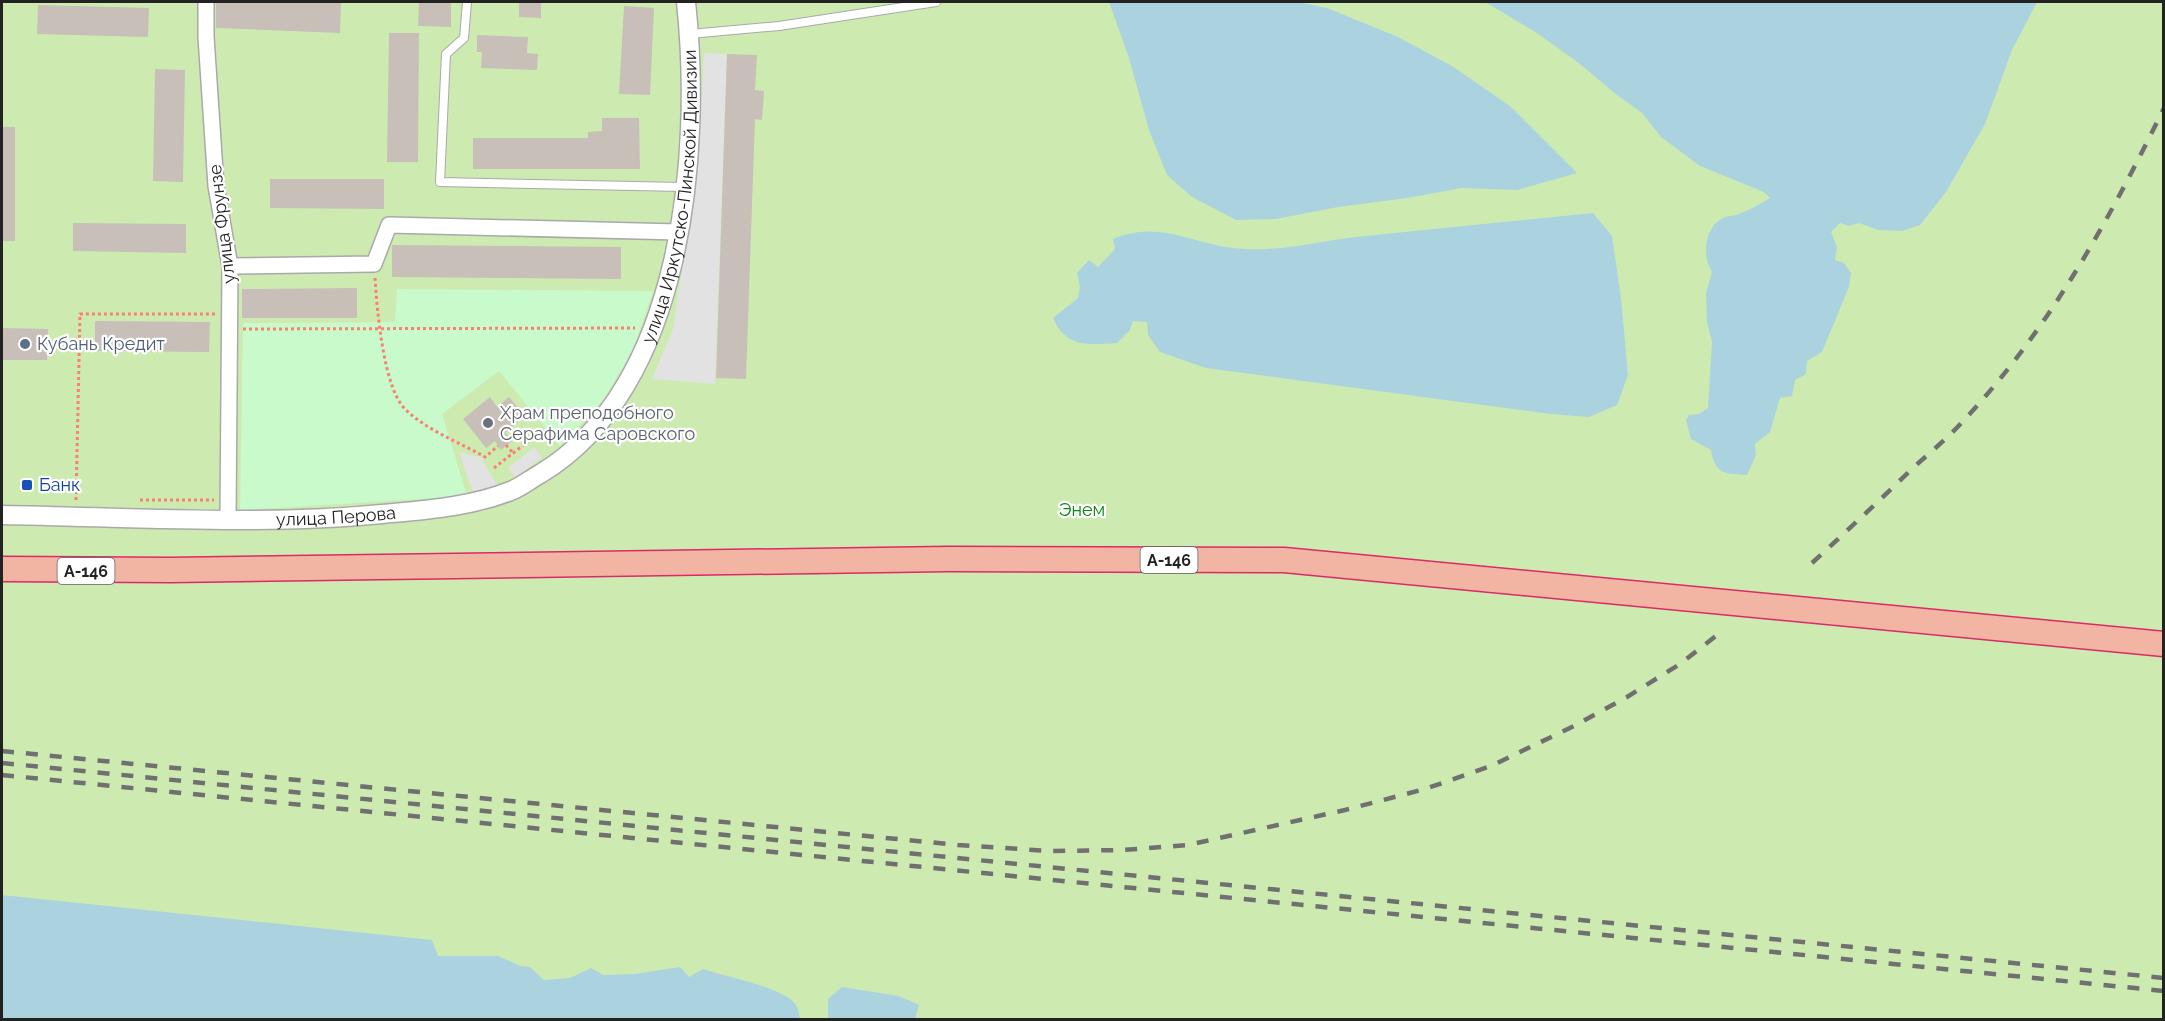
<svg xmlns="http://www.w3.org/2000/svg" width="2165" height="1021" viewBox="0 0 2165 1021" font-family="Raleway,sans-serif">
<rect width="100%" height="100%" fill="#f2efe9"/>
<!-- grass -->
<path fill="#cdebb0" d="M2 2H2163V1019H2Z"/>
<!-- park -->
<path fill="#c8facc" d="M397 289 653 291 633 350 604 399 560 446 499 371 442 414 467 496 240 510 243 323 395 322Z"/>
<!-- parking -->
<path fill="#e2e2e2" d="M704 53 727 54 715 384 652 379 673 329 698 166Z
M534 447 542 457 516 478 508 468Z
M459 452 481 457 499 489 474 496Z"/>
<!-- water -->
<path fill="#aad3df" d="M1109 2H1298L1327 8 1398 37 1452 66 1510 106 1577 173 1517 190 1462 188 1407 198 1338 207 1276 219 1236 220 1192 197 1167 175 1149 130 1129 58Z
M1485 2H2037L2012 50 1985 124 1946 192 1920 225 1902 231 1878 230 1859 223 1849 226 1840 223 1831 232 1837 247 1835 260 1844 263 1851 273 1849 287 1822 352 1807 361 1806 374 1795 380 1792 396 1780 398 1770 432 1755 444 1756 455 1747 475C1724 474 1715 474 1711 450L1691 439 1686 420 1689 415 1699 414 1708 408 1712 342 1707 322 1706 293 1712 272C1702 257 1704 227 1723 218 1727 216 1732 216 1736 215 1748 211 1760 204 1770 198L1764 192 1700 166 1661 137 1642 113 1617 95 1580 64 1537 33Z
M1593 213 1612 236 1621 298 1628 375 1617 405 1589 417 1551 414 1206 368 1160 352 1148 335 1147 322 1133 321 1130 330 1117 343C1089 345 1066 348 1053 318L1078 298 1080 287 1077 273 1089 260 1098 267 1115 249 1113 239C1158 220 1190 243 1233 248 1276 253 1314 242 1356 237 1435 229 1514 221 1593 213Z
M2 895 432 940 438 956H498L520 966 530 967 544 980 570 978 591 968 603 975 635 974 680 967 689 977 703 969C723 976 786 988 796 1005 799 1009 799 1015 800 1019H2Z
M842 987 899 996 919 1005 915 1019H828V999Z"/>
<!-- building -->
<path fill="#c7bfb8" d="M216 2H341L340 33 216 28Z
M419 2H451V27L418 26Z
M519 2H541V18L519 17Z
M38 5 149 8 148 37 37 34Z
M624 6 654 8 650 95 619 94Z
M389 33H419L418 162H387Z
M477 35 528 37 527 53 538 54 537 70 481 68 482 52H477Z
M727 54 757 55 755 90 764 91 762 120 755 119 746 379 716 378Z
M155 69 185 70 183 182 153 181Z
M602 118H639L640 169H473V138H588V132L602 131Z
M2 127H15V241H2Z
M270 179H384V209L270 208Z
M73 223 186 224V253L73 251Z
M392 245 621 247V279L392 277Z
M357 288V318H242V289Z
M95 321 210 322 209 352 95 351Z
M2 328 48 329 47 360H2Z
M490 397 497 407 509 397 525 416 505 433 512 441 501 450 495 441 486 448 463 419Z"/>
<g fill="none" stroke-linecap="round" stroke-linejoin="round">
<defs>
<path id="service" d="M467 2 464 38 446 54 440 182 684 187
M690 34 779 26 936 2"/>
<path id="minor" d="M206 2V37L216 186 230 266 228 519
M230 266 374 264 389 225 679 232"/>
<g id="tertiary">
<path id="s1" d="M2 515C128 517 256 526 382 514 426 510 471 507 513 490 522 486 531 479 540 474 684 388 702 151 686 2"/>
</g>
<path id="trunk" d="M2 569 171 570 948 559 1284 560 2164 644"/>
</defs>
<!-- service casing -->
<use href="#service" stroke="#a9a9a9" stroke-width="10"/>
<!-- minor casing -->
<use href="#minor" stroke="#a9a9a9" stroke-width="18"/>
<!-- tertiary casing -->
<use href="#tertiary" stroke="#a9a9a9" stroke-width="21"/>
<!-- trunk casing -->
<use href="#trunk" stroke="#dc2a67" stroke-width="27"/>
<!-- path -->
<path stroke="#fa8072" stroke-width="3" stroke-dasharray="3 3" stroke-linecap="butt" d="M375 278C377 308 383 389 406 410 428 431 459 442 485 457L498 446
M243 329 635 328
M506 445 513 453
M494 468 531 439
M76 500 80 314H216
M140 500H214"/>
<!-- service -->
<use href="#service" stroke="#fff" stroke-width="8"/>
<!-- minor -->
<use href="#minor" stroke="#fff" stroke-width="15"/>
<!-- tertiary -->
<use href="#tertiary" stroke="#fff" stroke-width="18"/>
<!-- trunk -->
<use href="#trunk" stroke="#f2b4a3" stroke-width="24"/>
<!-- rail -->
<path stroke="#707070" stroke-width="4.5" stroke-dasharray="12 12" stroke-linecap="butt" d="M1812 563C1847 531 1881 499 1915 466 1932 451 1950 436 1965 419 2050 328 2109 220 2164 108
M2 751 958 845 1050 851 1123 850 1188 845 1345 810 1425 789 1491 766 1576 725 1627 697 1680 664 1721 632
M2 763 2164 978
M2 775 2164 991"/>
</g>
<!-- markers -->
<circle fill="#5c6f8a" stroke="#fff" stroke-width="2" cx="25" cy="344" r="6"/>
<circle fill="#6b7280" stroke="#fff" stroke-width="2" cx="488" cy="423" r="6"/>
<rect fill="#1a4fb4" stroke="#fff" stroke-width="2" x="21" y="479" width="12" height="12" rx="3"/>
<g text-anchor="middle" stroke-width="4.5" stroke-linejoin="round" paint-order="stroke">
<!-- shield labels -->
<g fill="#fff" stroke="#646464" stroke-width="1.5">
<rect x="1140.5" y="547" width="57" height="26" rx="4.5"/>
<rect x="57.5" y="558" width="57" height="26" rx="4.5"/>
</g>
<g font-size="16" font-weight="bold" fill="#222">
<text x="1169" y="566">А-146</text>
<text x="86" y="577">А-146</text>
</g>
<!-- street labels -->
<g font-size="18" fill="#222" stroke="#fff">
<text dy="6" stroke="none"><textPath href="#s1" startOffset="867">улица Иркутско-Пинской Дивизии</textPath></text>
<text transform="translate(222 224) rotate(-97)" y="6">улица Фрунзе</text>
<text dy="6" stroke="none"><textPath href="#s1" startOffset="334">улица Перова</textPath></text>
</g>
<!-- service labels -->
<g font-size="18" fill="#4e5e75" stroke="#fff" text-anchor="start">
<text x="37" y="350">Кубань Кредит</text>
</g>
<!-- worship labels -->
<g font-size="18" fill="#5b616d" stroke="#fff" text-anchor="start">
<text x="500" y="419">Храм преподобного<tspan x="500" dy="21">Серафима Саровского</tspan></text>
</g>
<!-- transit labels -->
<g font-size="18" fill="#164399" stroke="#fff" text-anchor="start">
<text x="39" y="491">Банк</text>
</g>
<!-- park labels -->
<g font-size="18" fill="#0c8416" stroke="#fff">
<text x="1082" y="516">Энем</text>
</g>
</g>
<!-- border -->
<rect width="2165" height="1021" fill="none" stroke="#222222" stroke-width="6"/>
</svg>
